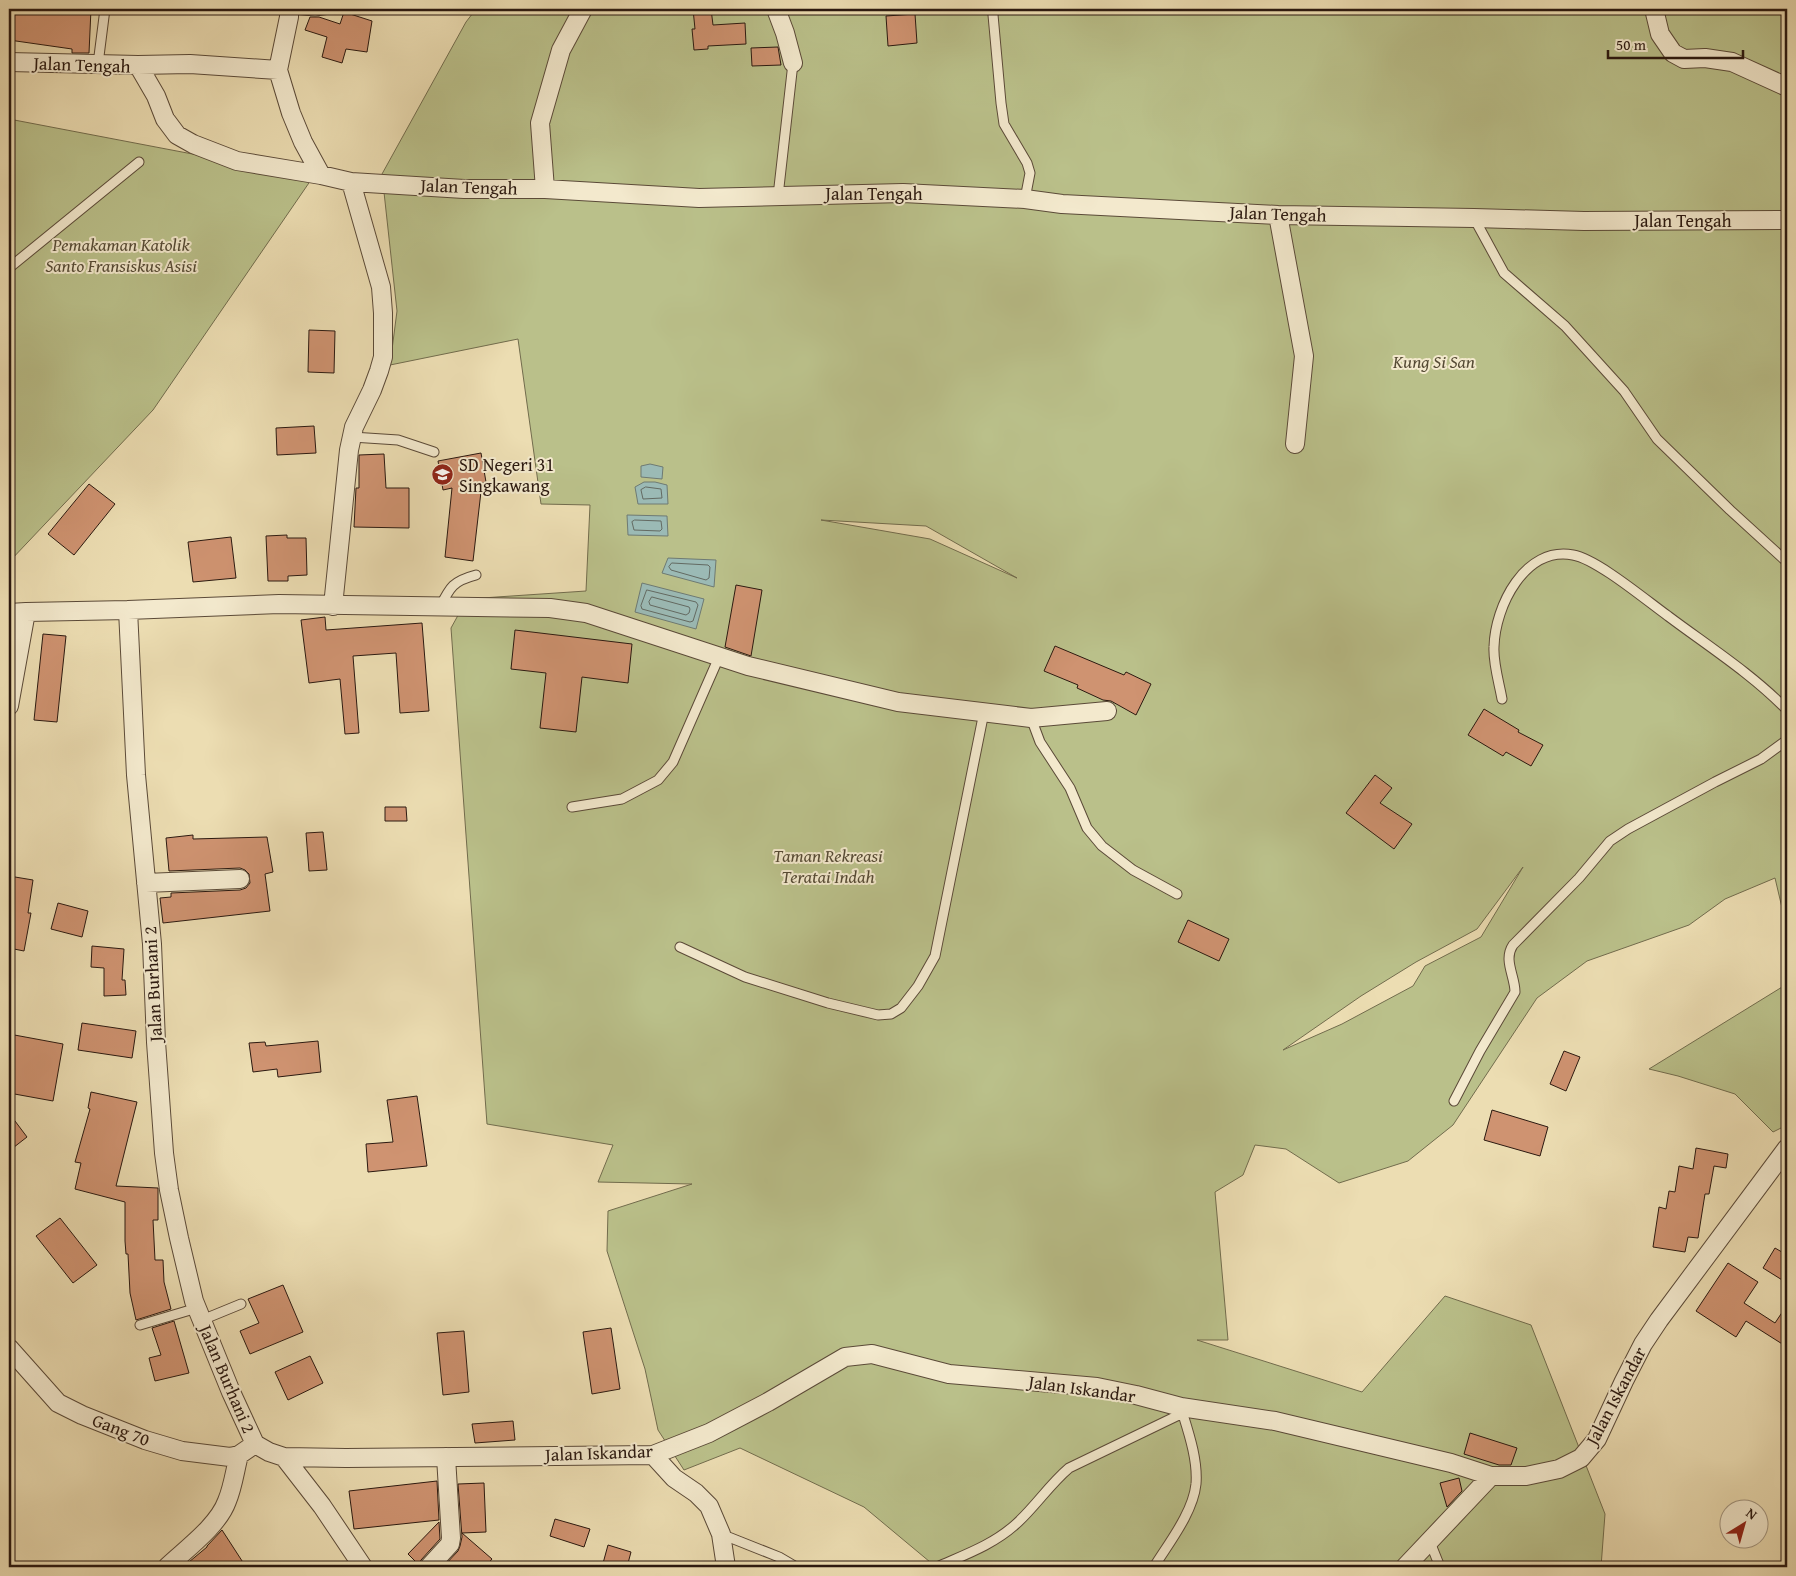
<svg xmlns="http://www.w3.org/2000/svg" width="1796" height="1576" viewBox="0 0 1796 1576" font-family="'Gentium Book Plus',serif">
<rect width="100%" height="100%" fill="#ecddb2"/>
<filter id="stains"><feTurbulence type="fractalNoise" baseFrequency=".004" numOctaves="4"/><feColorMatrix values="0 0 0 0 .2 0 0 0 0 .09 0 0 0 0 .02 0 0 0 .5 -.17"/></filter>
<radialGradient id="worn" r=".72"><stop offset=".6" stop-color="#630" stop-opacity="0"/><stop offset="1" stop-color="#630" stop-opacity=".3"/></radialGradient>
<!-- green -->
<path fill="#bac08a" stroke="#726c4d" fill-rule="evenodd" d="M476 9H1787V929L1775 878 1725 899 1689 925 1587 961 1537 998 1453 1125 1408 1161 1339 1183 1286 1149 1255 1145 1243 1175 1215 1192 1228 1340H1197L1362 1392 1445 1296 1531 1325 1605 1514 1601 1567H936L864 1507 740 1448 684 1470 658 1430 645 1369 607 1251 608 1211 692 1184 598 1182 613 1145 487 1124 451 628 467 599 586 591 590 505 541 504 518 339 390 365 397 311 382 174 466 22ZM821 520 926 526 1017 578 930 539ZM1523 867 1481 937 1425 966 1413 986 1342 1024 1283 1050 1361 996 1416 962 1477 929Z
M9 119 313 177 153 410 9 562Z
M1787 984V1125L1773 1132 1735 1094 1678 1076 1649 1069Z"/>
<!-- water -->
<path fill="#9bbab5" stroke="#6e7a73" d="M650 464 663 467 662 479 641 477V466Z
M644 482H655L667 485 668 504H638L635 487Z
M627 515 667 516 668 536 628 535Z
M668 558 716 560 714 587 662 573Z
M642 583 704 599 696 629 635 612Z"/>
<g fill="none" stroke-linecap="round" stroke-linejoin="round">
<!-- shore -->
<path stroke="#636a62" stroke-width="1" d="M646 487 661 489 662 498 643 499 641 490Z
M635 520 661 521 662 529 660 531 634 530 632 522Z
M672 563 708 565 710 567 709 578 706 580 671 570 669 567Z
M647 590 696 602 698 605 693 621 690 622 642 609 641 606Z
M652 597 689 607 690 609 689 613 686 615 650 605 649 602Z"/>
</g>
<!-- building -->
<path fill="#cf9371" stroke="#2b1910" d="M9 9H91L89 53H72V49L9 40Z
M693 9H711L713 25 745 23 746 44 708 46V49L694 50 692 29H695Z
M344 12 372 21 367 52 346 49 342 63 322 57 327 37 305 30 310 17H319L340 24Z
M915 14 917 43 888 46 886 16Z
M778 47 781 65 752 66 751 48Z
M309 330 335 331 334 373 308 372Z
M314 426 316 453 277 455 276 428Z
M481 453 486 482 482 483 473 561 445 557 452 488 443 490 438 461Z
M384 454 386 488H409V528L354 527 356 488H359V455Z
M89 484 115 504 74 555 48 534Z
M287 535V538H306L307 575 288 576V581H268L266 536Z
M231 537 236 578 193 582 188 542Z
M736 585 762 590 751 656 725 647Z
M325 617 326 630 422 623 429 711 400 713 396 653 353 656 359 733 345 734 340 679 309 683 301 620Z
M515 630 632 644 628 683 582 677 576 732 540 728 546 673 511 669Z
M43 634 66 636 57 722 34 720Z
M1055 646 1124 675 1126 672 1151 684 1136 715 1111 701 1103 700 1077 688 1078 685 1044 671Z
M1484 709 1519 730 1518 732 1543 745 1531 766 1506 752 1503 756 1468 735Z
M1375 775 1392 788 1380 803 1412 824 1394 849 1346 813Z
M385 807H406L407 821H385Z
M323 832 327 870 309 871 306 833Z
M193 835V839L267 837 273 872 265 874 270 911 163 923 160 898 171 897V893L240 890 246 888 250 883 249 874 245 870 240 868 169 871 166 838Z
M9 876 33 880 28 913H31L24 951 9 948Z
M58 903 88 911 82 937 51 929Z
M1188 920 1229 939 1219 961 1178 942Z
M92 946 124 949 122 980H125L126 995 104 996V968L91 967Z
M82 1023 136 1031 132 1058 78 1050Z
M9 1034 63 1044 53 1101 9 1093Z
M318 1041 321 1072 278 1077 277 1069 253 1072 249 1043 265 1042 266 1046Z
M1564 1051 1580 1057 1566 1091 1550 1084Z
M91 1092 137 1102 116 1186 158 1188V1220H153L155 1260H163L164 1282 171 1309 136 1320 130 1293 128 1254H126L125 1241V1202L75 1189 81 1163 75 1162 90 1109 88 1108Z
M417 1096 427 1166 368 1172 366 1144 393 1142 387 1100Z
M1492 1110 1548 1127 1540 1156 1484 1140Z
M9 1113 27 1137 9 1151Z
M1696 1148 1728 1154 1726 1168 1714 1166 1709 1194H1705L1698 1238 1688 1237 1685 1252 1653 1247 1659 1207 1666 1209 1669 1191 1675 1192 1679 1166 1693 1169Z
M60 1218 97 1265 73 1283 36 1236Z
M1775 1248 1787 1255V1283L1763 1268Z
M1728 1263 1758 1282 1744 1303 1775 1323 1787 1305V1347L1746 1321 1736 1337 1696 1311Z
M283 1285 303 1332 250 1354 240 1331 259 1323 248 1299Z
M174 1321 189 1373 155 1381 149 1358 161 1355 152 1328Z
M611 1328 620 1389 592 1394 583 1332Z
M464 1331 469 1392 443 1395 437 1333Z
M310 1356 323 1383 288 1400 275 1372Z
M513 1421 515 1440 475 1443 472 1424Z
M1470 1433 1517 1448 1511 1465H1499L1464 1454Z
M1459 1478 1462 1491 1447 1507 1440 1483Z
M437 1481 439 1520 354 1529 349 1491Z
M484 1483 486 1532 462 1533 492 1559 485 1567H443L458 1551 460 1546 462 1537 458 1484Z
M555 1519 590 1529 584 1547 550 1536Z
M439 1522 440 1539 421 1560 419 1565 408 1554Z
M222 1530 246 1567H183L207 1547V1546Z
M608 1545 631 1552 627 1567H602Z"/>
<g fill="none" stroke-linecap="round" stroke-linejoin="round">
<defs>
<path id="lane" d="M291 9 315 11 330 9
M995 9 993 15 1001 103 1004 124 1027 163 1030 173 1025 199
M98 64 105 9
M778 196 793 63
M1474 218 1504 273 1565 326 1624 391 1657 439 1730 510 1787 562
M9 268 139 162
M352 437 398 440 434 452
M440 607C450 587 453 581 476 575
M1502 699C1499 682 1493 663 1494 647 1495 606 1525 546 1573 555 1597 559 1647 601 1668 616 1708 646 1752 674 1787 710
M1031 718 1040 742 1070 788 1087 828 1102 846 1133 870 1177 894
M572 807 622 799 658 780 673 762 719 657
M680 947 745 977 828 1003 878 1015 891 1014 901 1008 918 986 935 956 984 712
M1454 1101 1480 1051 1515 992C1515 976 1503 960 1513 945L1579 878 1610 841 1628 829 1715 782 1761 759 1787 740
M202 1320 241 1304
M140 1325 197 1308
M721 1534 779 1557 796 1567
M1430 1542 1440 1567
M937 1567C964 1555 993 1545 1016 1524 1035 1507 1049 1485 1069 1468L1183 1413
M1154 1567C1168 1544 1193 1513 1196 1484 1198 1459 1188 1431 1181 1408"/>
<path id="street" d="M289 9V17L278 70 291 113 303 142 321 175
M776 9 785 33 793 63
M1654 9 1660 34 1673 53 1684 59 1705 58 1732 62 1787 87
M9 62 138 65 156 96 165 119 177 135 193 144 237 161 321 175 351 182 464 189H545L699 198 903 193 1025 199 1062 204 1278 215 1474 218 1584 221 1787 220
M138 65 190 64 278 70
M545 189 540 123 561 50 583 9
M1278 215 1304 356 1295 444
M333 606 349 450 354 427 372 390 379 371 383 357V313L381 287 351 182
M128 610 279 604 550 608 586 613 748 666 898 702 1031 718 1107 711
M26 612 128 610 136 775 152 944 156 1042 164 1153 169 1190 179 1238 194 1301 231 1392 255 1444
M9 613 26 612 9 706
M146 883 240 879
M9 1348 58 1403 82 1415 145 1440 182 1451 230 1457 239 1455 255 1444
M255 1444 269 1452 284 1457 346 1458 653 1455 709 1433 768 1402 845 1357 872 1354 949 1374 1097 1387 1136 1395 1181 1407 1275 1421 1451 1463 1491 1476H1526L1559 1469 1581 1458 1597 1439 1624 1381 1643 1344 1659 1320 1787 1148
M653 1455 674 1478 696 1493 709 1506 721 1534 726 1567
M284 1457 322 1506 363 1567
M167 1567C186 1549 218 1526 227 1501 233 1487 235 1470 239 1455
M429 1567 450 1544 451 1538 446 1457
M1405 1567 1491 1476"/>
</defs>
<!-- lane casing -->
<use href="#lane" stroke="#5b4a38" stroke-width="11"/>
<!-- street casing -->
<use href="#street" stroke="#5b4a38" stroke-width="20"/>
<!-- lane -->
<use href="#lane" stroke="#f3e9cd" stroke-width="9"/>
<!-- street -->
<use href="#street" stroke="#f3e9cd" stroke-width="18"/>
</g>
<!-- icons -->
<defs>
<symbol id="school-disc" viewBox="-11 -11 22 22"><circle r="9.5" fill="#8f2418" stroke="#f3e9cd"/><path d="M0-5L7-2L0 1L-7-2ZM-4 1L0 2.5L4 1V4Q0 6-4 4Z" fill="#fff"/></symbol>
</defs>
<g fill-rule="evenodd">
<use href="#school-disc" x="430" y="462" width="25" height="25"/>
</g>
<g text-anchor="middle" stroke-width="4" stroke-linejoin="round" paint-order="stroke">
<!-- street labels -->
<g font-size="18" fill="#2b1910" stroke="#f3e9cd">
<text transform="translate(82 65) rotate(2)" y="6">Jalan Tengah</text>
<text transform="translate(469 187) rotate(2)" y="6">Jalan Tengah</text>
<text x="874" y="200">Jalan Tengah</text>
<text transform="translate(1278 214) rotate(2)" y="6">Jalan Tengah</text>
<text x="1683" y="227">Jalan Tengah</text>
<text transform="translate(153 984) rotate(-93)" y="6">Jalan Burhani 2</text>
<text transform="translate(227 1379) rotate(67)" y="6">Jalan Burhani 2</text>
<text transform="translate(1082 1389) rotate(8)" y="6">Jalan Iskandar</text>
<text transform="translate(1616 1396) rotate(-62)" y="6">Jalan Iskandar</text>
<text transform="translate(121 1430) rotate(21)" y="6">Gang 70</text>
<text transform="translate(599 1453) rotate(-2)" y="6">Jalan Iskandar</text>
</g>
<!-- park labels -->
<g font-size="18" font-style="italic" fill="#564b35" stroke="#f3e9cd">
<text x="121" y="251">Pemakaman Katolik<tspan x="121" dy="21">Santo Fransiskus Asisi</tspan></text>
<text x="1434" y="368">Kung Si San</text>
<text x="828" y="862">Taman Rekreasi<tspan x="828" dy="21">Teratai Indah</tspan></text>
</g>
<!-- poi labels -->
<g font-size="18" fill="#2b1910" stroke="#f3e9cd" text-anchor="start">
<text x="459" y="471">SD Negeri 31<tspan x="459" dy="21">Singkawang</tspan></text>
</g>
</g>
<!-- margin -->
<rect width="1796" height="1576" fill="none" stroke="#ecddb2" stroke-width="30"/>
<rect x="10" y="10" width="1776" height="1556" fill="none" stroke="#2b1910" stroke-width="2.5"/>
<rect x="15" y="15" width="1766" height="1546" fill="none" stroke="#2b1910"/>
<!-- north arrow -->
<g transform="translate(1744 1524) rotate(37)"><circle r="24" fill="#f3e9cd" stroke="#a39681"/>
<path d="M0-4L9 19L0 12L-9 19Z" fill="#8f2418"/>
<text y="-8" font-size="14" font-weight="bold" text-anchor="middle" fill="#2b1910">N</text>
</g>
<!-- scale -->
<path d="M1608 50v8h135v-8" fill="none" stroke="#2b1910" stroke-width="2.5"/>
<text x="1616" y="50" font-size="15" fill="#2b1910" stroke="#f3e9cd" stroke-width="4" paint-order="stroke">50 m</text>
<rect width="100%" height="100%" filter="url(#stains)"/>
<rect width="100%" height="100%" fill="url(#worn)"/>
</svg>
